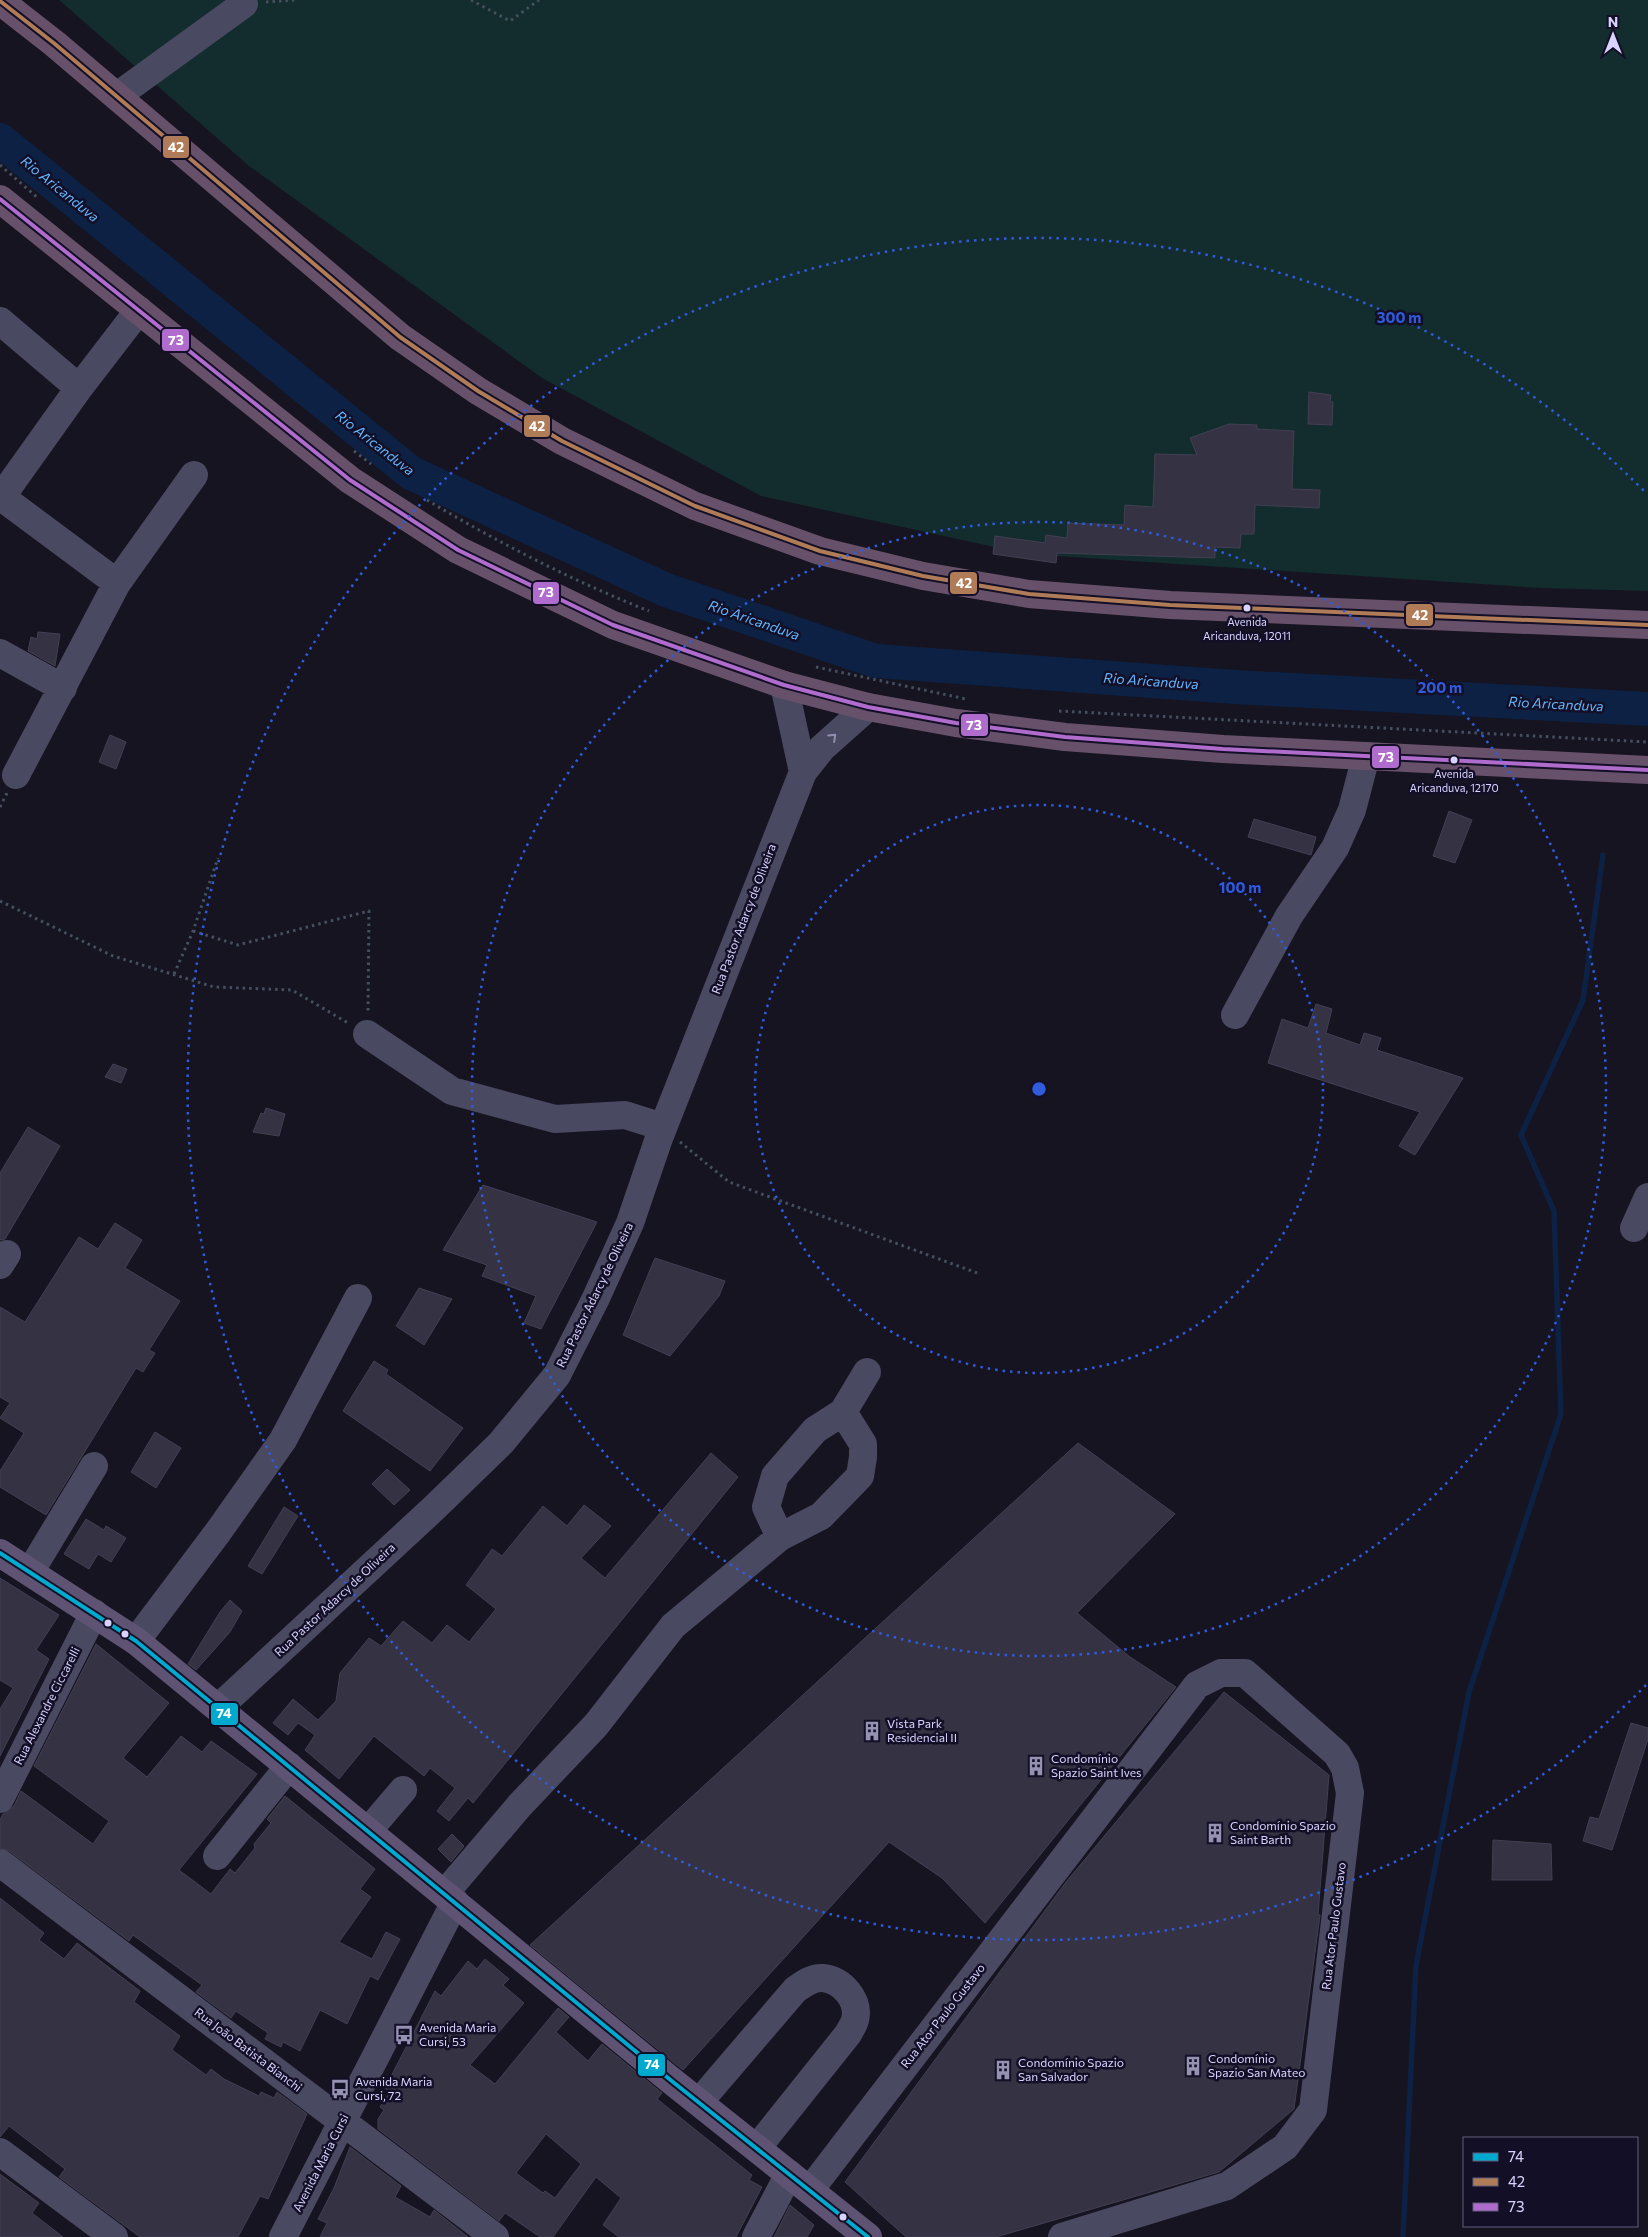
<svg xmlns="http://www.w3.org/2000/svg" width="1648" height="2237" viewBox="0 0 1648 2237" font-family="Commissioner,sans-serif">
<rect width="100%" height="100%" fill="#161421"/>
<!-- green -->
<path fill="#132c2d" d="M59 0H1648V591L1541 588 1026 554 761 496 542 378 249 166Z"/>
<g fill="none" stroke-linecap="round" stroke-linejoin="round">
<!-- stream -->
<path stroke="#0d2144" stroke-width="5.5" d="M1403 2237 1416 1965 1469 1692 1561 1414 1554 1211 1521 1135 1583 1000 1603 855"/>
<!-- river -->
<path stroke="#0d2144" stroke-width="34" d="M0 140 411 473 666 590 876 661 1235 687 1648 709"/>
</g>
<!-- building -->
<path fill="#343243" stroke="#433f54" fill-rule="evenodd" d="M1309 392 1331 395 1330 402H1333L1332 425 1308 424Z
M1229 424 1257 425V429L1294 431 1292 489 1320 490 1319 508 1255 505 1254 534H1241L1240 548 1215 547V558L1057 553 1056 563 993 554 995 536 1045 543 1046 535 1067 538 1068 523 1124 525 1125 505 1153 507 1155 454 1197 455 1190 438Z
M38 632 60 634 55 666 28 651 31 637 37 639Z
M110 735 126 742 116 769 99 762Z
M1449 811 1472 820 1455 863 1433 856Z
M1254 819 1316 837 1311 855 1248 837Z
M1316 1004 1332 1009 1326 1033 1360 1045 1364 1033 1381 1038 1377 1050 1463 1078 1415 1155 1399 1146 1420 1112 1268 1063 1282 1019 1308 1028Z
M113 1064 127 1069 121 1083 105 1077Z
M266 1108 285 1114 279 1136 253 1132 261 1113 264 1114Z
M28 1127 60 1146 5 1239 0 1240V1173Z
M483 1185 597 1222 541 1329 524 1323 536 1296 482 1276 487 1265 443 1250Z
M115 1223 142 1240 125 1268 180 1301 149 1350 155 1353 143 1372 136 1368 46 1515 0 1487V1471L24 1433 0 1418 10 1403 0 1397V1307L25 1322 79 1237 98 1249Z
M655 1258 725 1281 719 1296 670 1356 623 1335Z
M419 1288 452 1299 424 1345 396 1326Z
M374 1361 388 1370 386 1374 463 1428 430 1471 343 1411Z
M155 1432 181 1448 156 1488 131 1472Z
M1078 1443 1175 1514 1077 1613 1130 1657 1176 1687 985 1923 942 1878 889 1842 683 2070 530 1945Z
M711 1453 738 1477 473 1803 468 1798 449 1821 437 1811 455 1788 430 1768 424 1776 374 1736 339 1779 305 1750 315 1735 298 1723 288 1735 273 1723 293 1699 318 1720 336 1701 340 1673 369 1638 381 1646 403 1621 432 1643 447 1625 469 1642 496 1609 466 1585 492 1549 502 1556 543 1506 567 1526 584 1505 611 1526 581 1558 605 1578Z
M387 1469 410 1490 394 1505 372 1484Z
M284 1507 298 1516 262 1574 248 1566Z
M86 1519 104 1530 106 1526 126 1538 111 1562 98 1554 89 1569 64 1554Z
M0 1578 59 1615 36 1650 49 1659 0 1756V1709L13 1688 0 1680Z
M230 1600 242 1611 230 1632 196 1670 188 1664 220 1612Z
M96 1644 169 1703 123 1758 147 1777 181 1736 202 1752 211 1741 257 1774 179 1870 211 1894 230 1869 235 1873 255 1848 254 1844 271 1823 267 1819 285 1796 375 1869 360 1889 371 1897 339 1942 372 1959 386 1932 400 1939 378 1980 370 1976 347 2024 320 2010 300 2051 283 2042 281 2047 265 2039 268 2033 236 2011 231 2018 196 1992 202 1985 133 1935 129 1941 9 1851 0 1848V1820L3 1814 14 1806 21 1791 93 1844 109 1821 34 1766Z
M1224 1692 1329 1775 1318 1915H1320L1294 2109 1219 2172 996 2237H906L845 2182 1066 1882Z
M1631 1723 1648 1728V1739L1612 1850 1583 1841 1590 1817 1599 1819Z
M452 1834 464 1846 451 1862 438 1849Z
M1493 1840 1551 1844 1552 1880H1492Z
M0 1898 44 1933 39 1940 64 1959 77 1943 140 1991 134 2002 180 2036 172 2050 206 2075 211 2069 224 2079 259 2096 261 2092 274 2098 277 2092 307 2114 268 2199 260 2196 238 2237H140L59 2177 65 2169 9 2126 0 2137Z
M485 1959 509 1979 503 1985 524 2003 470 2065 495 2084 558 2008 569 2017 556 2032 588 2061 602 2044 662 2093 657 2099 752 2175 749 2180 762 2187 736 2237H619L603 2225 621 2198 596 2177 553 2237H540L505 2213 499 2221 378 2129V2119L384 2110 380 2107 390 2092 385 2088 435 1991 441 1996 468 1961 477 1969ZM546 2134 581 2164 555 2198 545 2191 543 2193 516 2173Z
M350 2147 401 2186 395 2197 430 2217 434 2210 468 2237H320L327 2223 318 2219 334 2188Z
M0 2174 39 2203 32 2213 63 2237H0Z
M790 2205 814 2225 807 2237H774Z"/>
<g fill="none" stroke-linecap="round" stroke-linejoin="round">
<!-- path -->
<path stroke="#44505f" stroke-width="3" stroke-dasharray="2.5 4" stroke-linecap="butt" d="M471 0 510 21 539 0
M266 2 295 0
M0 165 39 199
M354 451 371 464
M427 500C497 542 573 581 649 611
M816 667 966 699
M1059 711 1648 742
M0 807 7 793
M0 901 113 956 214 987 292 990 348 1023
M193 931 238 945 369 911 368 1012
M174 974 193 931 218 858
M680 1142 729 1182 980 1274"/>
<!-- minor -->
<path stroke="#4a4962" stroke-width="28" d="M117 96 244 4
M0 321 79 388
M0 496 117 583
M0 499 79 388 139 310
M0 653 63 688
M784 685 803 772
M16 775 117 583 194 475
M1235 1015 1289 916 1335 848 1352 810 1366 756
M367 1034 452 1091 555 1119 625 1115 663 1127
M1634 1228 1648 1197
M0 1265 7 1254
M780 1537 766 1507 775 1476 815 1430 843 1412 867 1372
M30 1572 94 1466
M136 1641 218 1532 283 1440 358 1298
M218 1708 433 1509 501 1443 557 1375 596 1298 630 1223 659 1138 803 772 822 748 868 707
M0 1799 94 1613
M368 1831 403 1790
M217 1856 289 1766
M0 1863 495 2237
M445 1893 520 1805 596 1725 673 1626 780 1537 821 1516 860 1476 863 1457V1444L843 1412
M700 2101 795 1990C803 1984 812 1977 823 1978 842 1980 860 2000 855 2020 854 2024 851 2029 848 2034L757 2148
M0 2152 114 2237
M810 2190 1197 1685 1221 1673H1245L1337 1754 1345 1768 1350 1793 1313 2110 1285 2147 1227 2186 1062 2237
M283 2237 455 1902
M756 2237 789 2174"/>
<!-- major -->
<path stroke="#5e5373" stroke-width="28" d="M0 1553 136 1641 673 2082 868 2237"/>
<!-- highway -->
<path stroke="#67516a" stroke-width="28" d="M0 1 55 44 400 337 478 391 562 441 695 506 820 551 923 576 1029 594 1170 605 1648 625
M0 199 350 480 458 550 613 625 784 685 868 707 956 723 1065 737 1223 749 1648 770"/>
<defs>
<path id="bus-1" d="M0 1553 136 1641 673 2082 868 2237"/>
<path id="bus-2" d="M0 1 55 44 400 337 478 391 562 441 695 506 820 551 923 576 1029 594 1170 605 1648 625"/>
<path id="bus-3" d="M0 199 350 480 458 550 613 625 784 685 868 707 956 723 1065 737 1223 749 1648 770"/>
</defs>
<!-- bus-1 casing -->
<use href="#bus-1" stroke="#130f26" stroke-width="8"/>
<!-- bus-2 casing -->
<use href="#bus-2" stroke="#130f26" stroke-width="8"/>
<!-- bus-3 casing -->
<use href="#bus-3" stroke="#130f26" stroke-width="8"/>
<!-- bus-1 -->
<use href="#bus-1" stroke="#00a9ce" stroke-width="4"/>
<!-- bus-2 -->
<use href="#bus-2" stroke="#b07c57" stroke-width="4"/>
<!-- bus-3 -->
<use href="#bus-3" stroke="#b06ccc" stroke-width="4"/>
</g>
<!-- one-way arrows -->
<defs><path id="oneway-chevron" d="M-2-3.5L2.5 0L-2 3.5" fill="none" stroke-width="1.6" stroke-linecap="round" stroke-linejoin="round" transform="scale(1.25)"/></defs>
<use stroke="#928eb0" href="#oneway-chevron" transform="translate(833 737) rotate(-43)"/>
<!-- distance rings -->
<g fill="none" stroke="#305bdc" stroke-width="2.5" stroke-dasharray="2.5 5">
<circle cx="1039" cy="1089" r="284"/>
<circle cx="1039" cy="1089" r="567"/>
<path d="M1646 1685A851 851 0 1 1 1646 493"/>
</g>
<!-- icons -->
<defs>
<symbol id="building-bare" viewBox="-9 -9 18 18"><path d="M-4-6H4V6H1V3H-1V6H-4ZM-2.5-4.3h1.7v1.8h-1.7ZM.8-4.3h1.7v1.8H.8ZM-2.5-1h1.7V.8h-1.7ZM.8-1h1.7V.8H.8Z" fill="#9591b1" stroke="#130f26" stroke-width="2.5" paint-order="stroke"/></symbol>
<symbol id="bus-bare" viewBox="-9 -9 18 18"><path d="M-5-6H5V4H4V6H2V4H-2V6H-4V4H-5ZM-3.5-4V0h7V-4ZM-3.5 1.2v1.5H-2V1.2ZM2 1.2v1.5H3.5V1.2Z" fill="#9591b1" stroke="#130f26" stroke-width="2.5" paint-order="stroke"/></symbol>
</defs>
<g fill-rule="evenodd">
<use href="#building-bare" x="858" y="1717" width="28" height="28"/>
<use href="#building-bare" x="1022" y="1752" width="28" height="28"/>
<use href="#building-bare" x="1201" y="1819" width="28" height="28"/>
<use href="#bus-bare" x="390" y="2021" width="28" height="28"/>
<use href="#building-bare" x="1179" y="2052" width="28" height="28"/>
<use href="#building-bare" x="989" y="2056" width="28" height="28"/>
<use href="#bus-bare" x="326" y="2075" width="28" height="28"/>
</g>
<!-- markers -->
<g fill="#d9d4ff" stroke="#130f26" stroke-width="2">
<circle cx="1247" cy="608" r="4.5"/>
<circle cx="1454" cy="760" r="4.5"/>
<circle cx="108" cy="1623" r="4.5"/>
<circle cx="125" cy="1634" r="4.5"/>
<circle cx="843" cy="2217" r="4.5"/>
</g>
<g text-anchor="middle" stroke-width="5" stroke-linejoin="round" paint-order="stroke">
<!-- bus labels -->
<g font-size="11" fill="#d9d4ff" stroke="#130f26">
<text x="1247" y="626">Avenida<tspan x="1247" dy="14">Aricanduva, 12011</tspan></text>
<text x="1454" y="778">Avenida<tspan x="1454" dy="14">Aricanduva, 12170</tspan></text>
</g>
<!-- street labels -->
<g font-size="12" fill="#d9d4ff" stroke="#130f26">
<text transform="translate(744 919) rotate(-69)" y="4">Rua Pastor Adarcy de Oliveira</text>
<text transform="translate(595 1295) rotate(-64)" y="4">Rua Pastor Adarcy de Oliveira</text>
<text transform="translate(335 1600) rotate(-43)" y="4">Rua Pastor Adarcy de Oliveira</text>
<text transform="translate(47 1706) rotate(-63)" y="4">Rua Alexandre Ciccarelli</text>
<text transform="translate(1334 1926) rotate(-83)" y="4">Rua Ator Paulo Gustavo</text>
<text transform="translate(943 2016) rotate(-52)" y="4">Rua Ator Paulo Gustavo</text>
<text transform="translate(248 2050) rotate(37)" y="4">Rua João Batista Bianchi</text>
<text transform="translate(321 2163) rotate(-63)" y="4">Avenida Maria Cursi</text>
</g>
<!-- poi labels -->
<g font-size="12" fill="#d9d4ff" stroke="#130f26" text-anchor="start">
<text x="887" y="1728">Vista Park<tspan x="887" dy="14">Residencial II</tspan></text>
<text x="1051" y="1763">Condomínio<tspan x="1051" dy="14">Spazio Saint Ives</tspan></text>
<text x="1230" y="1830">Condomínio Spazio<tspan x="1230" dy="14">Saint Barth</tspan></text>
<text x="419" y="2032">Avenida Maria<tspan x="419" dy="14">Cursi, 53</tspan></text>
<text x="1208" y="2063">Condomínio<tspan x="1208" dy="14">Spazio San Mateo</tspan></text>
<text x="1018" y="2067">Condomínio Spazio<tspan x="1018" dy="14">San Salvador</tspan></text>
<text x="355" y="2086">Avenida Maria<tspan x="355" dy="14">Cursi, 72</tspan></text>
</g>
<!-- water labels -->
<g font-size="14" font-style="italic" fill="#62b6ff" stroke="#130f26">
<text transform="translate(60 189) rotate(39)" y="5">Rio Aricanduva</text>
<text transform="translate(375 443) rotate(38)" y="5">Rio Aricanduva</text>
<text transform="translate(754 620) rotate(19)" y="5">Rio Aricanduva</text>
<text transform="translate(1151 681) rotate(4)" y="5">Rio Aricanduva</text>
<text transform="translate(1556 704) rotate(3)" y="5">Rio Aricanduva</text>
</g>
</g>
<circle cx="1039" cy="1089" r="8" fill="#305bdc" stroke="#130f26" stroke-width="2.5"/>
<g font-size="15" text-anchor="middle" font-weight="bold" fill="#305bdc" stroke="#130f26" stroke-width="5" stroke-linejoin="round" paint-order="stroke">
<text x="1399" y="323">300 m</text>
<text x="1440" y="693">200 m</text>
<text x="1240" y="893">100 m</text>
</g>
<g stroke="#130f26" stroke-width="2">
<rect x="162" y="135" width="28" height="24" rx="5" fill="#b07c57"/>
<rect x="161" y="328" width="29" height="24" rx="5" fill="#b06ccc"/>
<rect x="523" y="414" width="28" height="24" rx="5" fill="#b07c57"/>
<rect x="949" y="571" width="29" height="24" rx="5" fill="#b07c57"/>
<rect x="532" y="581" width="28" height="24" rx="5" fill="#b06ccc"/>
<rect x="1405" y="603" width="29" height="24" rx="5" fill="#b07c57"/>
<rect x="960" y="713" width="29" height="24" rx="5" fill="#b06ccc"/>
<rect x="1371" y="745" width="29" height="24" rx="5" fill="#b06ccc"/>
<rect x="210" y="1702" width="29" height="24" rx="5" fill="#00a9ce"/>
<rect x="637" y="2053" width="29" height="24" rx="5" fill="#00a9ce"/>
</g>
<g font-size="14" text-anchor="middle" font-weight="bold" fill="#fff">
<text x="176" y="152">42</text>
<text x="176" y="345">73</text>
<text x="537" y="431">42</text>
<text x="964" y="588">42</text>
<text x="546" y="597">73</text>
<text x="1420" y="620">42</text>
<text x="974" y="730">73</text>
<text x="1386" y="762">73</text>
<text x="224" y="1718">74</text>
<text x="652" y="2069">74</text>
</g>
<!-- legend -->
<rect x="1463" y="2137" width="175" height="90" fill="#130f26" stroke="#625e7d"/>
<rect x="1473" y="2153" width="25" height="8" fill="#00a9ce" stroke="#625e7d"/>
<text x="1508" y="2162" font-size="15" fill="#d9d4ff">74</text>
<rect x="1473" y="2178" width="25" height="8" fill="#b07c57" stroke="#625e7d"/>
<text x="1508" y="2187" font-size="15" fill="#d9d4ff">42</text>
<rect x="1473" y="2203" width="25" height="8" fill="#b06ccc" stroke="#625e7d"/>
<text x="1508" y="2212" font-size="15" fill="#d9d4ff">73</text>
<!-- north arrow -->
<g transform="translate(1613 35)" stroke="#130f26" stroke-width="4" paint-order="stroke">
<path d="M0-4L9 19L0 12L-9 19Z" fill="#d9d4ff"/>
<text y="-8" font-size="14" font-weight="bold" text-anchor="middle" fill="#d9d4ff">N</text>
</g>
</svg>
